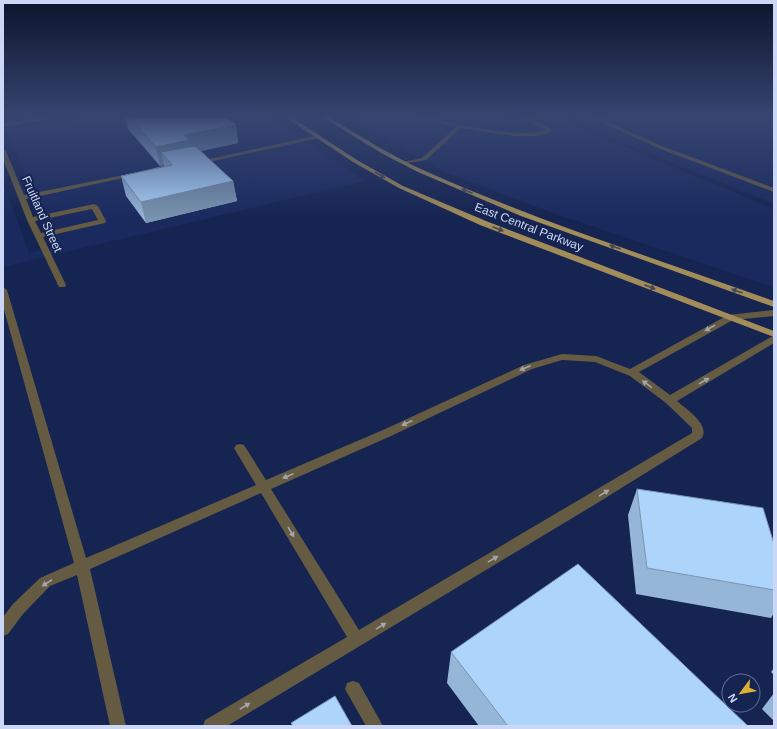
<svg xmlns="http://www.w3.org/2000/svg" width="777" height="729" viewBox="0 0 777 729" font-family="Arial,sans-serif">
<rect width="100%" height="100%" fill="#162451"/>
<!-- built -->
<path fill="#1a2a5f" d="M95 117H270L314 148 365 181 3 267V182L29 253 57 246 5 129Z
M348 117H562L589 132 774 209V287L553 213 444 172Z
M569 117H774V204L595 131Z"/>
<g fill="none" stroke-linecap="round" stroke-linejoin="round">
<!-- minor -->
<path fill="#655b43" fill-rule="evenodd" d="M49 117H60L3 127V123Z
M417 117H425L436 120 433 117H439L445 122C469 126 523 138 545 130L517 117C527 116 545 123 552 131 535 143 482 131 461 128L426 160 403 164V162L422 158 456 127 439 123H435Z
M590 117H597L662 146 774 188V192L658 148Z
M318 135 320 136V138L199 164 196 162Z
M3 149 6 151 24 195 134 173 137 175 26 199 33 217 94 204 98 206 106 221 105 223 43 237 66 285 65 287H59L58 285 27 220 3 159ZM92 209 98 220 41 233 35 221Z
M3 287 7 290 86 558 256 485 234 448 236 445 240 444 244 445 266 480 383 430 524 365 562 354 596 356 630 369 728 315 774 310V316L733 320 639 372 670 395 771 337 774 336V343L677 401C686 409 710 424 702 438L594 505 227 726H203L205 720 347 637 261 493 90 569 126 726H110L77 575 50 586 23 614 8 634 3 636V617L13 604 40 578 74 563 3 306ZM562 360 595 362 630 376 666 403 692 428V433L359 630 271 489 391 436 532 369Z
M353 681 359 683 383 726H366L345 689 347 683Z"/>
<!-- major -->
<path fill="#a18c5a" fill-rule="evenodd" d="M285 117H291L357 160 403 186 486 221 774 331V337L480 225 399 188 353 162Z
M322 117H328C359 135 390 155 423 170 537 221 657 259 774 301V307L521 216 418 172 383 154Z"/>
</g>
<!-- wall -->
<path fill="#95b6d7" d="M125 117H225L236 125 238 143 201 151 233 181 237 201 146 223 126 196 121 176 164 166V165L160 166 128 129Z
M637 489 774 544V613L771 618 636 594 628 515Z
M451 652 748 726H479L447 683Z
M774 668V675L771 672Z
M774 693V721L762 709Z"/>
<!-- shaded-wall -->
<path fill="#7994af" d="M236 125 238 143 192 152H161L164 165 160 166 156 147 184 135Z
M233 181 237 201 146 223 141 202Z"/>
<!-- building -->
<path fill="#add4fa" stroke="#7994af" d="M128 117H225L236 125 184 135 189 140 156 147Z
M195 146 233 181 141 202 121 176 172 165 161 152Z
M637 489 763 508 774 544V590L647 568Z
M578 564 748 726H508L451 652Z
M335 696 352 726H293L291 723Z"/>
<!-- one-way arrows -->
<defs><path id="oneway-solid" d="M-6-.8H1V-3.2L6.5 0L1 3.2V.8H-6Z"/></defs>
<g fill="#474854">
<use href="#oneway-solid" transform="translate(380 175) rotate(30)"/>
<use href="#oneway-solid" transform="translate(467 191) rotate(-158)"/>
<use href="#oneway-solid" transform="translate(498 229) rotate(21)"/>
<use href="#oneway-solid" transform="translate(615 247) rotate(-160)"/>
<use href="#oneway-solid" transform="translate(650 287) rotate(21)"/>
<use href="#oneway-solid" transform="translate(737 291) rotate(-160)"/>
</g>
<g fill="#a2a5ae">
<use href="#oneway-solid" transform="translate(710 328) rotate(151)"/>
<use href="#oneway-solid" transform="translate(525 368) rotate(157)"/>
<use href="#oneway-solid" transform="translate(704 381) rotate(-30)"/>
<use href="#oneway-solid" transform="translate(647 384) rotate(-144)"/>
<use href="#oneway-solid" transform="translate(407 423) rotate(155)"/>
<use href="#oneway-solid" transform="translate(288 476) rotate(157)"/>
<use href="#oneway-solid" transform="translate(604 493) rotate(-32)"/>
<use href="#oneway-solid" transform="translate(291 532) rotate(59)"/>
<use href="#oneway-solid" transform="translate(493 559) rotate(-31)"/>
<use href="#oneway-solid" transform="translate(47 583) rotate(147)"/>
<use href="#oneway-solid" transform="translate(381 626) rotate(-31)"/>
<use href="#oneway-solid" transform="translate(245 706) rotate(-31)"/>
</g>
<!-- sky -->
<linearGradient id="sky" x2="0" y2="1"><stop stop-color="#0c142d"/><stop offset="0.53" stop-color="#364570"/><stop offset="1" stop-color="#364570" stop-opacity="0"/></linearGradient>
<rect width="777" height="219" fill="url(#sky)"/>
<g text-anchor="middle" stroke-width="4" stroke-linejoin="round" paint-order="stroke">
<!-- far-street labels -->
<g font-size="12" fill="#cbd7f5" stroke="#162451">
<text transform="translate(42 214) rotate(66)" y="4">Fruitland Street</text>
<text transform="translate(529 227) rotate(21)" y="4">East Central Parkway</text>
</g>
</g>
<!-- border -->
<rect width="777" height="729" fill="none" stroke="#cbd7f5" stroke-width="8"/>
<!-- north arrow -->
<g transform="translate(741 693) rotate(238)"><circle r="19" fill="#162451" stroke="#5e6c93"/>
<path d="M0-3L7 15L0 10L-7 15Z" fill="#deb133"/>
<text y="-6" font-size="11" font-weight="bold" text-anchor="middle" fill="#cbd7f5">N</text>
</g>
</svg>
